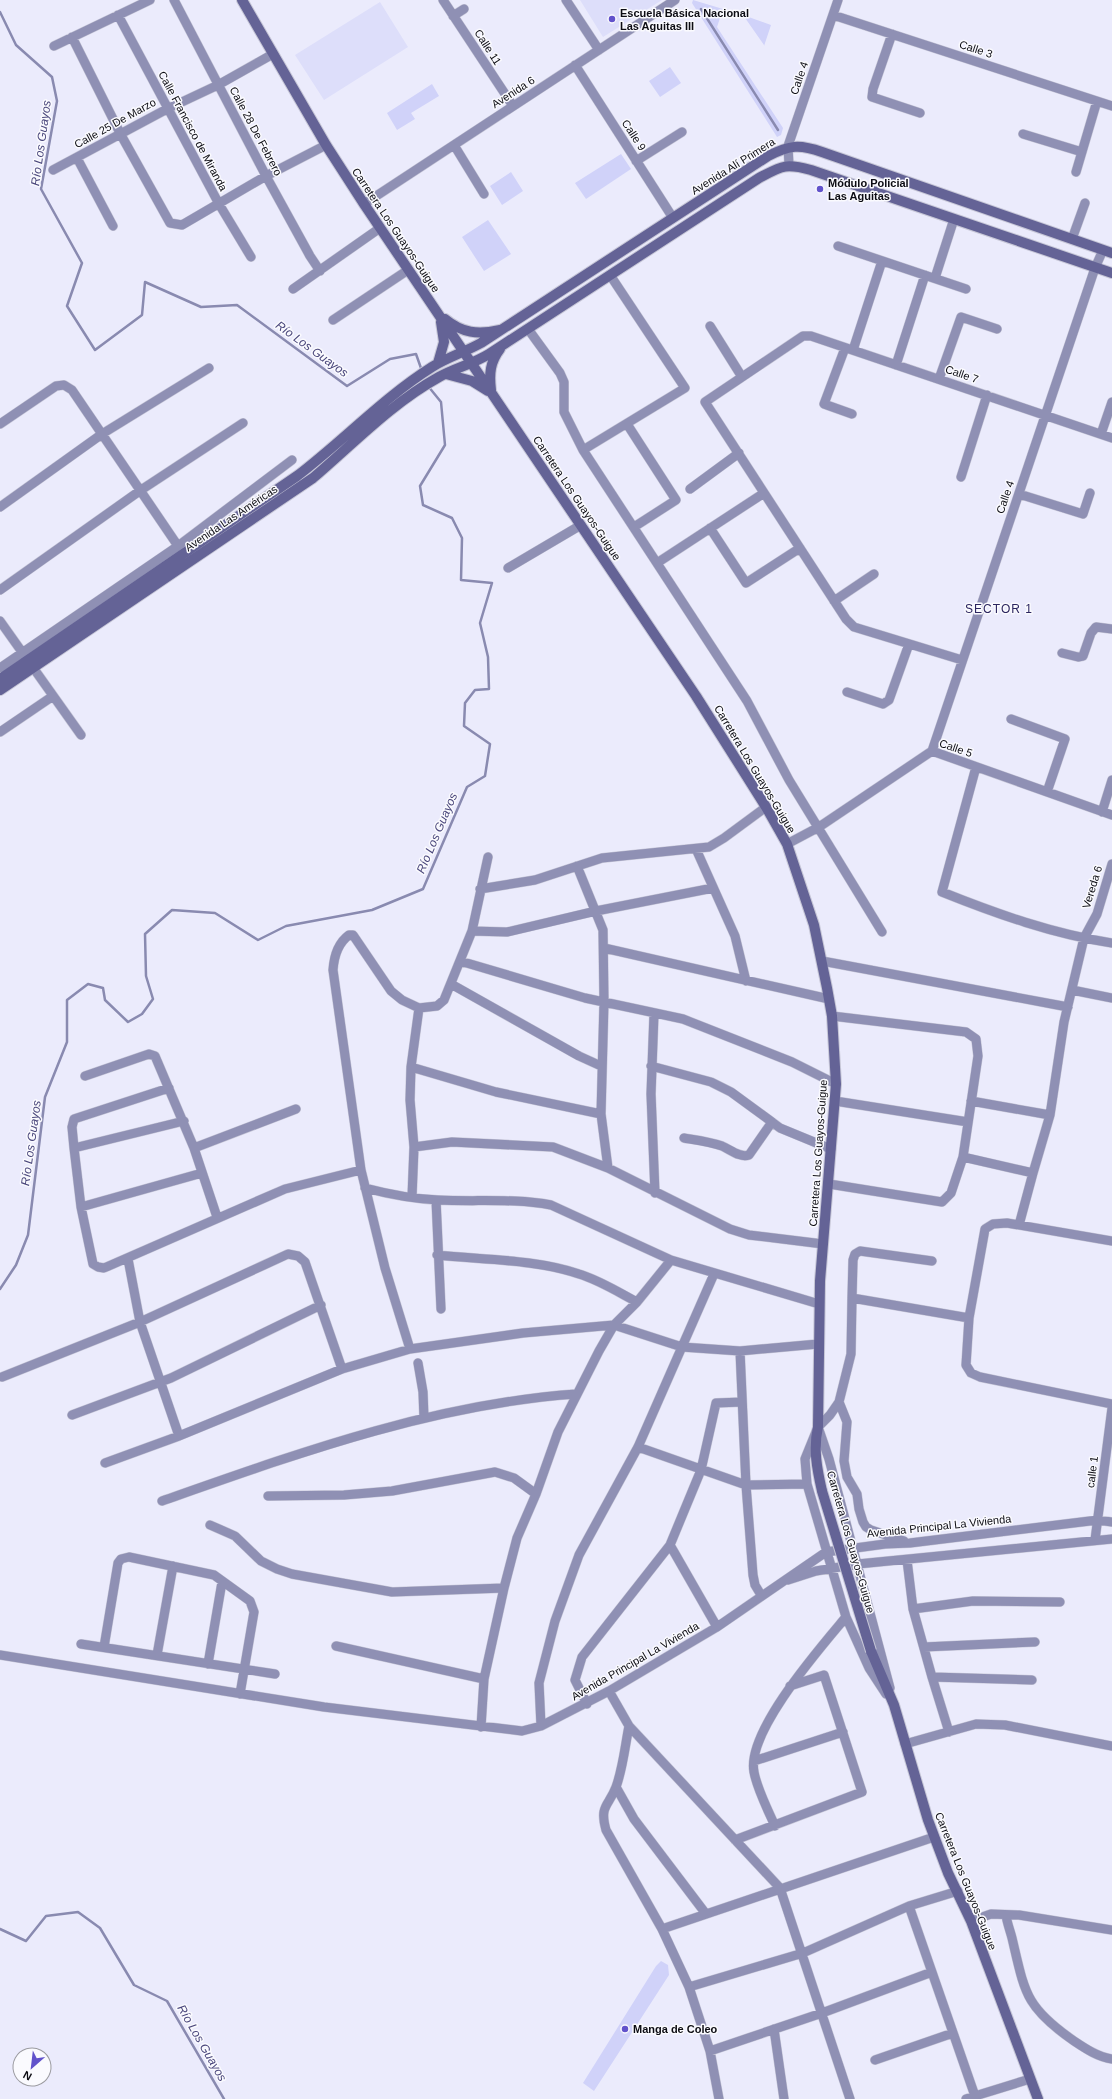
<svg xmlns="http://www.w3.org/2000/svg" width="1112" height="2099" viewBox="0 0 1112 2099" font-family="Arial,sans-serif">
<rect width="100%" height="100%" fill="#ebebfc"/>
<!-- built -->
<path fill="#dddefa" d="M580 0H662L603 37Z
M380 2 408 47 324 100 295 55Z"/>
<!-- green -->
<path fill="#d0d2f9" d="M693 0 723 9 717 27 783 128 781 135 777 137 692 3Z
M743 15 771 25 764 46V45Z
M670 67 681 83 660 97 649 81Z
M432 84 439 96 411 113 415 119 397 130 387 113Z
M621 154 631 169 586 199 575 183Z
M511 172 523 191 502 205 490 186Z
M488 220 511 254 484 271 462 237Z
M661 1961 668 1965 669 1975 594 2091 583 2083 656 1966Z"/>
<g fill="none" stroke-linecap="round" stroke-linejoin="round">
<!-- stream -->
<path stroke="#898ab0" stroke-width="2.5" d="M701 9 778 130
M0 12 16 45 52 77 57 101 41 189 82 263 67 306 95 350 142 315 145 282 201 307 237 305 347 386 390 359 416 354 422 371
M0 1289 16 1265 28 1235 45 1097 67 1042V1000L88 984 103 988 105 1000 128 1022 142 1014 153 999 146 976 145 934 172 910 215 913 258 940 286 926 372 910 423 889 467 787 485 776 490 744 464 726 465 703 475 690 489 689 488 657 480 623 492 583 461 580 462 538 452 518 423 505 420 486 445 445 441 402 428 386
M0 1929 26 1941 46 1916 78 1912 100 1928 134 1985 167 2001 224 2099"/>
<defs>
<path id="street" d="M174 0 266 176 310 256 320 271
M443 0 513 106
M566 0 599 50
M118 15 219 204 251 257
M833 15 1112 106
M453 16 464 9
M892 34 873 89 872 97 920 113
M72 37 121 135 170 223 182 225 266 176 326 145
M54 46 150 0
M575 65 673 218
M1023 134 1082 152
M454 145 484 194
M77 158 113 226
M636 161 682 132
M789 165 788 146 838 0
M53 170 167 109 218 85 273 54
M1076 172 1097 101
M364 204 675 0
M1072 239 1085 203
M838 246 966 289
M935 278 954 219
M293 289 380 228
M333 320 408 270
M710 326 742 377
M528 329 560 373 564 382V412L583 450 747 701 789 780 882 932
M845 348 824 404 852 414
M853 350 882 261
M896 365 925 275
M939 379 961 317 997 329
M0 424 56 386 64 385 72 390 178 546
M627 424 676 500 634 527
M1101 434 1112 402
M583 450 685 388 610 275
M961 477 987 395
M690 489 739 453
M1019 494 1083 514 1090 493
M0 507 102 434 209 368
M710 528 746 583 800 548
M657 563 764 493
M508 568 581 525
M0 590 141 490 243 423
M834 601 874 574
M0 621 81 735
M1062 653 1078 657 1083 656 1091 633 1096 627 1112 629
M962 660 854 627 846 619 705 402 803 336H811L1112 438
M0 668 178 546 292 460
M847 692 883 704 889 700 909 644
M1011 719 1065 739 1047 792
M0 732 53 696
M932 751 1095 268 1103 250
M932 751 1112 815
M976 767 942 892C997 914 1053 934 1112 943
M1102 812 1112 780
M787 844 819 827 932 751
M696 849 735 936 746 981
M577 866 603 930 604 1002 601 1114 608 1168
M480 889 535 880 602 858 709 847 724 838 766 807
M472 931 507 932 596 911 713 888
M604 948 829 999
M460 961 585 998 683 1019 792 1062 836 1084
M822 961 1068 1007
M451 984 579 1056 601 1066
M1072 990 1112 998
M654 1014 651 1094 655 1193
M651 1066 711 1082 731 1092 772 1122
M411 1067 496 1092 601 1114
M85 1076 149 1054 155 1056 194 1148 217 1217
M835 1101 968 1122
M971 1101 1050 1115
M184 1121 74 1148 81 1207 93 1264 98 1267 104 1268 285 1189 361 1170
M684 1138C696 1140 711 1142 722 1146 731 1150 740 1158 749 1155L772 1122 780 1128 831 1149
M414 1147 452 1142 553 1147 608 1168 730 1229 749 1235 823 1244
M74 1148 72 1127 74 1119 169 1088
M194 1148 296 1109
M963 1157 1033 1173 1050 1115 1064 1022 1084 938 1097 914 1112 864
M829 1184 942 1202 951 1193 963 1157 978 1056 976 1039 966 1032 832 1016
M365 1188C388 1194 413 1199 438 1200 476 1202 514 1198 551 1205L671 1260 819 1304
M412 1197 414 1147 410 1100 411 1067 419 1008 437 1006 444 1000 472 931 488 857
M436 1200 441 1309
M81 1207 202 1173
M1019 1225 1033 1173
M1112 1241 1007 1223 993 1224 985 1229 969 1318 966 1365 971 1373 980 1377 1112 1404
M437 1255C484 1260 535 1259 579 1274 599 1280 618 1292 637 1302
M128 1259 140 1322 179 1436
M852 1298 853 1260 855 1254 860 1251 932 1261
M410 1349 385 1268 361 1170 333 970C334 956 338 943 349 935H353L391 991 402 1000 419 1008
M740 1351 746 1485 753 1575 755 1585 761 1595
M418 1363 423 1392 424 1418
M2 1377 140 1322 288 1254 298 1256 305 1262 342 1369
M839 1402 847 1422 844 1461 847 1477 857 1494 859 1509 863 1522 866 1527 871 1530 904 1541
M72 1415 171 1378 321 1305
M818 1427 829 1459 890 1688
M638 1447 746 1485 807 1484
M105 1463 179 1436 342 1369 410 1349 523 1333 614 1325 682 1347 740 1351 818 1344
M268 1496 344 1495 392 1491 495 1472 514 1478 536 1494
M162 1501C296 1454 433 1404 576 1394
M210 1525 235 1536 261 1561 277 1569 292 1574 392 1592 504 1588
M1095 1540 1112 1408
M670 1545 717 1627
M907 1560 913 1609 932 1677 949 1732
M788 1580 816 1571 858 1564 1112 1539
M913 1609 973 1601 1060 1602
M81 1644 275 1674
M336 1646 484 1679
M104 1647 118 1563 121 1559 129 1557 214 1575 250 1601 254 1612 240 1694
M924 1647 1035 1642
M0 1655 324 1707 522 1731 541 1726 609 1691 717 1627 826 1552 885 1544 910 1543 1098 1520 1112 1522
M157 1655 173 1566
M208 1664 222 1582
M932 1677 1032 1680
M609 1691 629 1726 780 1888 850 2099
M886 1694 869 1668 846 1617 807 1484 805 1459 818 1427 830 1415 839 1402 851 1354 852 1298 969 1318
M587 1704 575 1680 582 1657 670 1545 701 1470 716 1403 742 1402
M541 1726 539 1683 555 1621 579 1555 638 1447 714 1274
M629 1726C625 1746 623 1768 616 1787 609 1806 599 1805 606 1830L662 1929 689 1987 710 2051 719 2099
M481 1727 484 1679 504 1588 517 1538 536 1494 558 1432 599 1351 614 1325 637 1302 671 1260
M905 1744 976 1724 1005 1725 1112 1746
M754 1761 843 1732
M616 1787 634 1819 706 1914
M775 1826C768 1810 757 1789 754 1772 746 1732 821 1647 846 1617
M735 1840 862 1792 824 1675 790 1686
M909 1906 958 1891
M1006 1915C1007 1923 1010 1930 1012 1938 1025 1993 1025 2007 1074 2041 1086 2049 1098 2057 1112 2059
M971 1921 991 1914 1019 1915 1112 1930
M662 1929 934 1837
M689 1987 803 1953 909 1906 975 2096 966 2099
M774 2029 784 2099
M710 2051 822 2013 932 1972
M875 2060 953 2033
M975 2096 1030 2079"/>
<path id="secondary" d="M242 0 326 145 364 204 696 696 766 807 787 844 814 925 827 988 832 1016 836 1084 820 1281 818 1427C813 1449 817 1469 822 1491
M445 319C462 333 478 335 499 330
M438 363 444 342 441 322
M446 374 472 381 488 391
M491 390C489 374 490 362 500 349
M0 679 297 476C343 441 383 398 432 367 448 357 465 352 481 343L768 156C790 145 799 144 822 152L1112 253
M0 690 313 478C354 443 392 403 439 377 455 368 473 364 489 354L759 178C782 166 785 163 811 170L1112 273
M871 1651 894 1705 928 1820 948 1873 971 1921 1038 2099"/>
</defs>
<!-- street casing -->
<use href="#street" stroke="#c7c7d7" stroke-width="10"/>
<!-- secondary casing -->
<use href="#secondary" stroke="#c7c7d7" stroke-width="12"/>
<!-- street -->
<use href="#street" stroke="#8f90b4" stroke-width="9"/>
<!-- secondary -->
<use href="#secondary" stroke="#646396" stroke-width="10"/>
<defs>
<path id="secondary-bridge" d="M822 1491 871 1651"/>
</defs>
<!-- secondary-bridge casing -->
<use href="#secondary-bridge" stroke="#c7c7d7" stroke-width="12" stroke-linecap="butt"/>
<!-- secondary-bridge -->
<use href="#secondary-bridge" stroke="#646396" stroke-width="10"/>
</g>
<!-- markers -->
<g fill="#6152cb" stroke="#fafafe" stroke-width="1.5">
<circle cx="612" cy="19" r="4"/>
<circle cx="820" cy="189" r="4"/>
<circle cx="625" cy="2029" r="4"/>
</g>
<g text-anchor="middle" stroke-width="3" stroke-linejoin="round" paint-order="stroke">
<!-- poi labels -->
<g font-size="11" font-weight="bold" fill="#0c0c13" stroke="#fafafe" text-anchor="start">
<text x="620" y="17">Escuela Básica Nacional<tspan x="620" dy="13">Las Aguitas III</tspan></text>
<text x="828" y="187">Módulo Policial<tspan x="828" dy="13">Las Aguitas</tspan></text>
<text x="633" y="2033">Manga de Coleo</text>
</g>
<!-- street labels -->
<g font-size="11" fill="#0c0c13" stroke="#fafafe">
<text transform="translate(488 47) rotate(57)" y="4">Calle 11</text>
<text transform="translate(976 49) rotate(18)" y="4">Calle 3</text>
<text transform="translate(799 78) rotate(-71)" y="4">Calle 4</text>
<text transform="translate(513 92) rotate(-33)" y="4">Avenida 6</text>
<text transform="translate(115 123) rotate(-29)" y="4">Calle 25 De Marzo</text>
<text transform="translate(193 131) rotate(62)" y="4">Calle Francisco de Miranda</text>
<text transform="translate(256 131) rotate(62)" y="4">Calle 28 De Febrero</text>
<text transform="translate(634 135) rotate(57)" y="4">Calle 9</text>
<text transform="translate(733 166) rotate(-32)" y="4">Avenida Alí Primera</text>
<text transform="translate(396 230) rotate(56)" y="4">Carretera Los Guayos-Guigue</text>
<text transform="translate(962 374) rotate(19)" y="4">Calle 7</text>
<text transform="translate(1005 497) rotate(-71)" y="4">Calle 4</text>
<text transform="translate(577 498) rotate(56)" y="4">Carretera Los Guayos-Guigue</text>
<text transform="translate(231 518) rotate(-34)" y="4">Avenida Las Américas</text>
<text transform="translate(956 748) rotate(19)" y="4">Calle 5</text>
<text transform="translate(755 769) rotate(59)" y="4">Carretera Los Guayos-Guigue</text>
<text transform="translate(1092 887) rotate(-73)" y="4">Vereda 6</text>
<text transform="translate(818 1153) rotate(-86)" y="4">Carretera Los Guayos-Guigue</text>
<text transform="translate(1092 1472) rotate(-83)" y="4">calle 1</text>
<text transform="translate(939 1526) rotate(-6)" y="4">Avenida Principal La Vivienda</text>
<text transform="translate(851 1542) rotate(74)" y="4">Carretera Los Guayos-Guigue</text>
<text transform="translate(635 1661) rotate(-30)" y="4">Avenida Principal La Vivienda</text>
<text transform="translate(966 1881) rotate(68)" y="4">Carretera Los Guayos-Guigue</text>
</g>
<!-- water labels -->
<g font-size="12" font-style="italic" fill="#49467b" stroke="#fafafe">
<text transform="translate(41 143) rotate(-82)" y="4">Río Los Guayos</text>
<text transform="translate(312 349) rotate(36)" y="4">Río Los Guayos</text>
<text transform="translate(437 833) rotate(-67)" y="4">Río Los Guayos</text>
<text transform="translate(31 1143) rotate(-82)" y="4">Río Los Guayos</text>
<text transform="translate(202 2043) rotate(60)" y="4">Río Los Guayos</text>
</g>
<!-- neighbourhood labels -->
<g font-size="12" letter-spacing="1" fill="#2b255f" stroke="#fafafe">
<text x="999" y="613">SECTOR 1</text>
</g>
</g>
<!-- north arrow -->
<g transform="translate(32 2067) rotate(208)"><circle r="19" fill="#fafafe" stroke="#9b9ba0"/>
<path d="M0-3L7 15L0 10L-7 15Z" fill="#6152cb"/>
<text y="-6" font-size="11" font-weight="bold" text-anchor="middle" fill="#0c0c13">N</text>
</g>
</svg>
